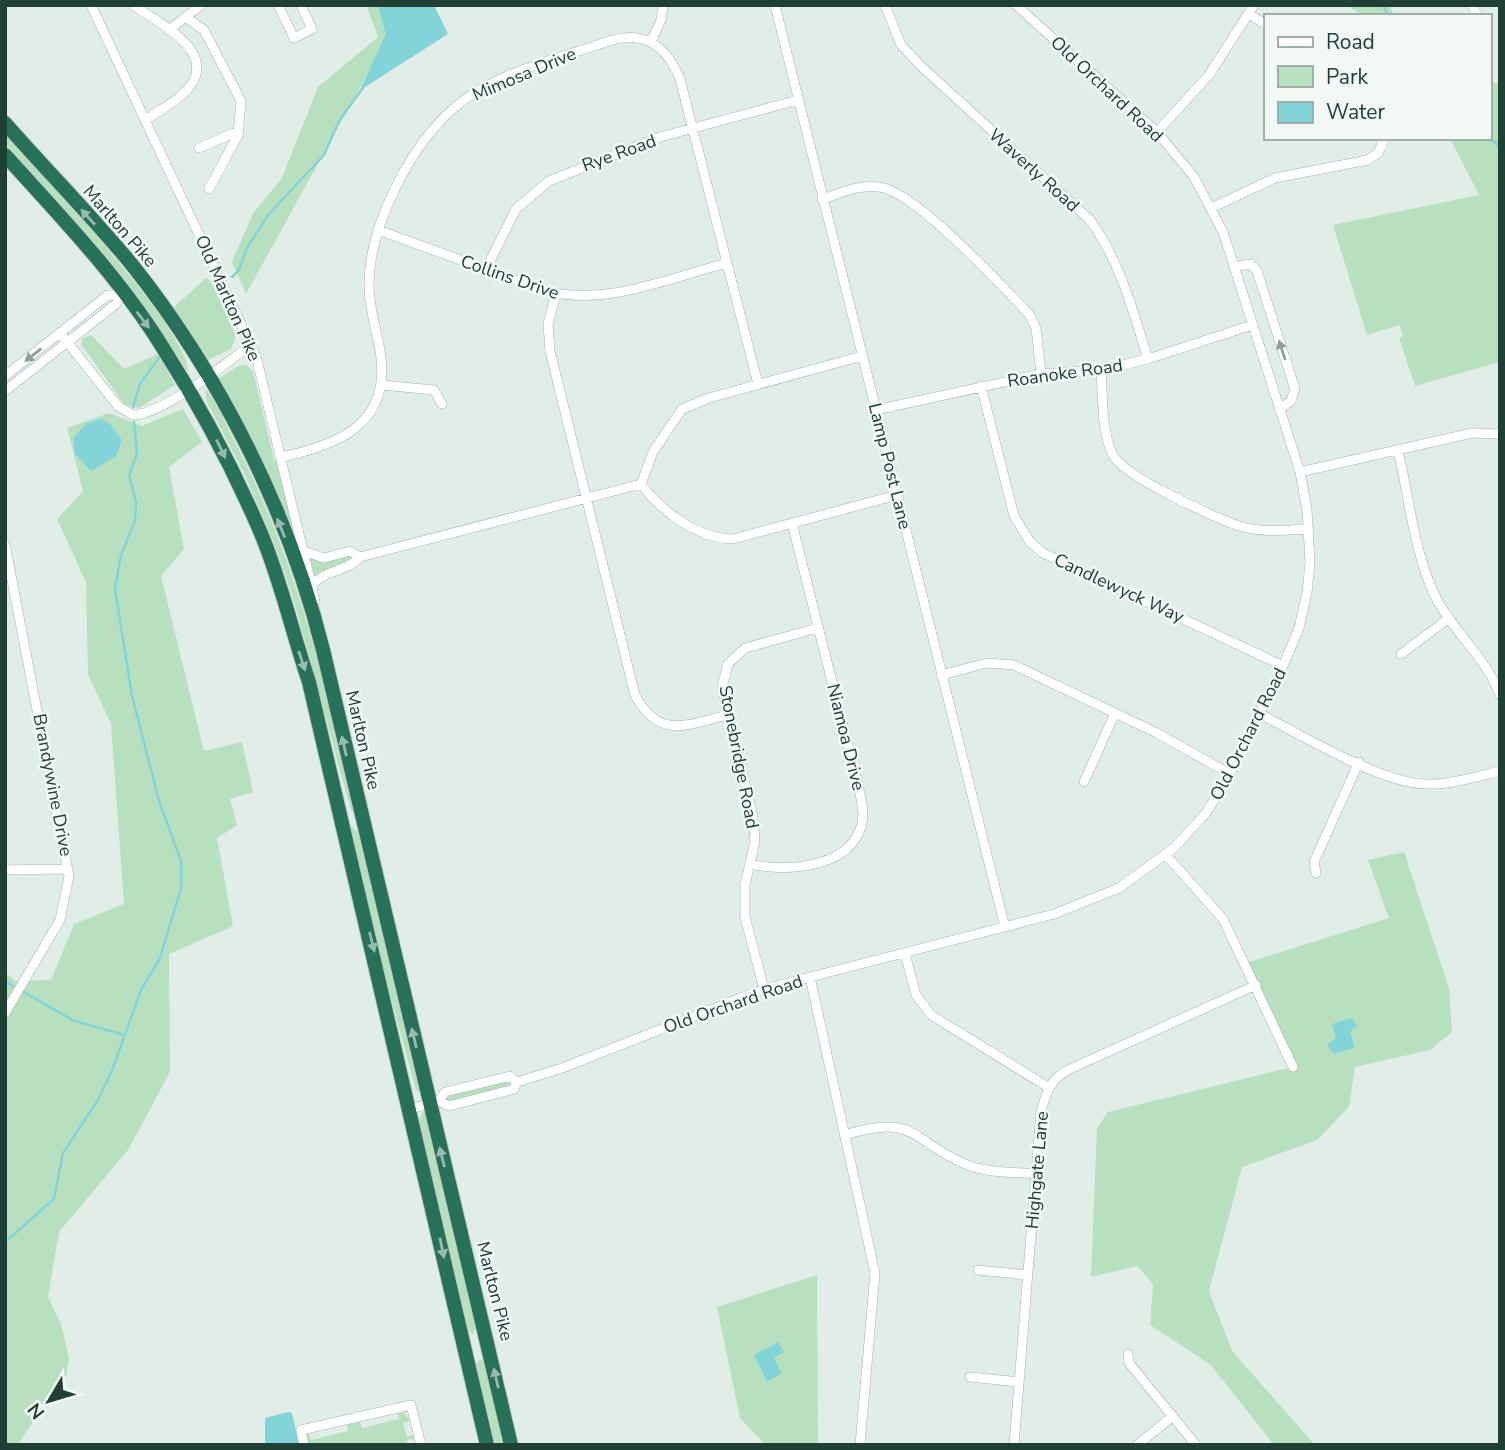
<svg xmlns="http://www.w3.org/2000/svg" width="1505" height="1450" viewBox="0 0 1505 1450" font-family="'Nunito Sans',sans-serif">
<rect width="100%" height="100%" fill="#e1ede7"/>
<!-- green -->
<path fill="#b7e1be" d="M366 5H379L387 30 378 55 246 294 232 262 253 213 282 178 318 87 378 37Z
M1347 5H1389L1395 16H1362Z
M1489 83H1500V362L1415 386 1399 338 1403 336 1399 325 1367 335 1333 225 1479 195 1450 138H1489Z
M5 133C38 170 191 333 188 372L151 317 5 143Z
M206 278 212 283 236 335 231 349 208 360 172 309Z
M91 335 124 369 158 354 175 385 139 408 124 404 81 344 83 338Z
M246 365 253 371 274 460 280 465 299 550 218 379 238 366Z
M205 390C216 397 224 422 231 435 297 558 325 683 356 818L350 807 295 604 275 545 245 475 207 402Z
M183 409 202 442 169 467 184 549 161 576 204 751 242 742 253 792 230 799 237 825 217 838 233 926 169 954 170 1072 128 1150 59 1232 48 1297 61 1324 69 1358 66 1376 17 1445H5V972L15 981 51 980 74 924 124 904 111 724 88 674 86 582 57 519 83 491 67 428 109 413 142 426Z
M304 551C323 561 342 546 360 557L312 585Z
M350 825 361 835 419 1091 416 1090 383 969Z
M1404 852 1449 988 1452 1032 1430 1050 1355 1067 1349 1107 1317 1140 1242 1167 1209 1291 1232 1351 1315 1445H1274L1211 1365 1150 1325 1153 1284 1137 1266 1091 1277 1097 1128 1108 1112 1292 1067 1246 963 1389 918 1368 860Z
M510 1076 514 1089 449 1106 439 1101 445 1092Z
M422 1112 426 1113 476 1326 473 1335 467 1329 419 1120Z
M817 1275 818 1445H766L740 1418 717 1307Z
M480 1359 484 1362 504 1445H495L476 1365Z
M403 1412 410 1421 403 1423 407 1437 413 1435 414 1439 407 1440 408 1445H309L306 1434H309L311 1440 348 1431 347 1425 360 1422 362 1428 399 1419 398 1413Z"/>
<!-- water -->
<path fill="#82d4d9" d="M379 5H434L448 34 362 89 387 34Z
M102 419 110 424 122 440 116 456 91 471 75 454 73 438 86 424Z
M1352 1018 1357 1026 1350 1032 1355 1047 1334 1054 1327 1045 1336 1038 1332 1024Z
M778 1342 784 1352 774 1358 782 1373 767 1382 754 1355Z
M288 1412 292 1413 299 1445H265V1418Z"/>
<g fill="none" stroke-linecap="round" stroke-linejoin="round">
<!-- stream -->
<path stroke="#82d4d9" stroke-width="2.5" d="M1383 5 1388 16
M1489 137 1500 147
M232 277 239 270 247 248 268 215 324 155 339 121 362 89 387 34 379 5
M133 407 140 384 159 358
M5 981 72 1020 124 1035
M5 1242 54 1199 63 1153 98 1100 113 1068 141 990 160 958 181 888V861L159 801 132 696 115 589 121 555 135 521 136 502 129 475 137 454 134 422
M5 1287V1301"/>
<defs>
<path id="minor" d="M91 5 256 356 315 600
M133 5C155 21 216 49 191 85 180 100 161 109 147 119
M278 5 294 38 312 29 301 5
M775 5 1005 927
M885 5 901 45 923 68 1090 220C1120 261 1133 311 1148 359
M1472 5 1478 16
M1249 14 1265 24
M185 17 204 30 241 101 238 135 209 189
M169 30 201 5
M651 42 661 20 663 5
M1157 132 1209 75 1254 5
M199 148 239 131
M822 199C841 193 860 184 879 187 914 190 1002 286 1029 314L1036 328 1041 374
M1211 208 1275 178 1368 160 1378 153 1385 138
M378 230 543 290C603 308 669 278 727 263
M1234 267 1250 264 1257 271 1295 389 1291 401 1279 409
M486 269 516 209 549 181 660 137 798 100
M556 294 548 324 550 351 635 695C659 740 686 725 727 715
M60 333 118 406 133 415C162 415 226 363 251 345
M1101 370C1103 396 1101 431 1113 455 1124 477 1214 517 1239 526 1262 533 1286 530 1309 529
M5 376 108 295H119
M382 385 434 390 442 404
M981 386 1014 516 1030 542 1043 553 1283 666
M5 391 116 304 122 292
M876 410 1041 374 1101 370 1148 359 1252 325
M1398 450C1409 497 1414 552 1435 596 1453 632 1486 657 1500 695
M282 457C336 445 389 426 381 358 378 333 369 310 369 285 369 225 412 141 459 104 497 73 554 60 600 44 639 29 664 40 680 79L758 384
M1300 472 1472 433 1500 434
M641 484C661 511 698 539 733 539L897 495
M641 484 653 452 682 409 709 398 862 356
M5 544 69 876 60 920 5 1013
M304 551 324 558 350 551 360 557
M312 585C326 569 347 572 360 557L641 484
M1401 654 1449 618
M941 675 987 663 1014 665 1157 733 1230 774
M1260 714C1301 735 1381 783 1425 784 1450 785 1475 777 1500 771
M1084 782 1115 713
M1166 855 1223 919 1293 1067
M750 864C783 872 843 869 859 832 866 818 862 803 859 789L792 523
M5 870 68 869
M1316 873 1314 862 1359 762
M905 954 916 995 931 1015 1048 1087
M810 977 875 1273 860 1445
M764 989 745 917V885L755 841 753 817 722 687 728 664 745 648 818 628
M439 1101 449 1106 514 1089 517 1082 562 1068 764 989 1054 914 1119 888 1174 848 1206 813 1230 774 1283 666 1299 628 1307 593 1310 562 1307 510 1300 472 1223 232 1194 177 1157 132 1016 5
M411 1109 439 1101 445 1092 510 1076 517 1082
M844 1135C920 1112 910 1143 970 1166 990 1173 1015 1172 1036 1174
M978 1270 1027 1275
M1128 1354 1129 1363 1196 1445
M970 1377 1019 1382
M304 1445 301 1430 411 1405 421 1445
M1014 1445 1041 1111C1047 1091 1051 1078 1070 1069L1256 985
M1137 1445 1173 1416"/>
<path id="highway" d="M5 123C47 171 93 217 133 266 221 377 289 513 323 650L511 1445
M5 155C60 216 120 278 163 348 200 406 233 468 260 531 281 580 292 632 309 682L487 1445"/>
</defs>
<!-- minor casing -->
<use href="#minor" stroke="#a3b6ae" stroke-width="10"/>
<!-- highway casing -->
<use href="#highway" stroke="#c0cac6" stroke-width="16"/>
<!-- minor -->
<use href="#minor" stroke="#fff" stroke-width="9"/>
<!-- highway -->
<use href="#highway" stroke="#27705a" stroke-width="14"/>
</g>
<!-- one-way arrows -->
<defs><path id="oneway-solid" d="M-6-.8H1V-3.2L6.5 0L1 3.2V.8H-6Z" transform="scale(1.75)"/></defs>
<g fill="#97bbaf">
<use href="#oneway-solid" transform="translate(88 217) rotate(-132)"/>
<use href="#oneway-solid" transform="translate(143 320) rotate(53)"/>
<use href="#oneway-solid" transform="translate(221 449) rotate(64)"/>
<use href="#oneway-solid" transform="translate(281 528) rotate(-112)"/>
<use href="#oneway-solid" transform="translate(302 661) rotate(71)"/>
<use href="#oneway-solid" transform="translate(344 746) rotate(-103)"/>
<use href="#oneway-solid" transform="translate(372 942) rotate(76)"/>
<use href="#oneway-solid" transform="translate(414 1038) rotate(-104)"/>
<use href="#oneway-solid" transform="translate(442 1157) rotate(-104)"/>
<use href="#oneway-solid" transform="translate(442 1248) rotate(78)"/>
<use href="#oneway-solid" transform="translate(496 1378) rotate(-103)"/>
</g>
<g fill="#8fa09a">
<use href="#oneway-solid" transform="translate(1282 350) rotate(-108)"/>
<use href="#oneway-solid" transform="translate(33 355) rotate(142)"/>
</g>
<g text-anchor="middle" stroke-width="5" stroke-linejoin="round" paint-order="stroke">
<!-- street labels -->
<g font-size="18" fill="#1f4034" stroke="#f2f9f5">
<text transform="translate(524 74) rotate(-23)" y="6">Mimosa Drive</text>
<text transform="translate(1107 89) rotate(43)" y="6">Old Orchard Road</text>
<text transform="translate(619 153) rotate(-20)" y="6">Rye Road</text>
<text transform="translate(1034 170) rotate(42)" y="6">Waverly Road</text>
<text transform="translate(120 226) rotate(49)" y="6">Marlton Pike</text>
<text transform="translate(510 277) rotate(19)" y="6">Collins Drive</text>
<text transform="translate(228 298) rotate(66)" y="6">Old Marlton Pike</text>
<text transform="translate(1065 373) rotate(-8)" y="6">Roanoke Road</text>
<text transform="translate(890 466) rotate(76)" y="6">Lamp Post Lane</text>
<text transform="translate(1119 588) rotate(25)" y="6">Candlewyck Way</text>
<text transform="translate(1248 734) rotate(-63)" y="6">Old Orchard Road</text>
<text transform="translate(846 737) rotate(76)" y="6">Niamoa Drive</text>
<text transform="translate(363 740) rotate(77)" y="6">Marlton Pike</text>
<text transform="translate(739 757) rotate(79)" y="6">Stonebridge Road</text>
<text transform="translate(53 785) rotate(79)" y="6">Brandywine Drive</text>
<text transform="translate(733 1004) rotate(-19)" y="6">Old Orchard Road</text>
<text transform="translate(1037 1170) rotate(-85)" y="6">Highgate Lane</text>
<text transform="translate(495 1291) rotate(76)" y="6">Marlton Pike</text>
</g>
</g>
<!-- border -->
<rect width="1505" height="1450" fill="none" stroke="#1f4034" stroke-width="14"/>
<!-- legend -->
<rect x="1264" y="14" width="228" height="126" fill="#f2f9f5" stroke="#9eafa8" stroke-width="2"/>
<rect x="1278" y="37" width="35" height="10" fill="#ffffff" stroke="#9eafa8" stroke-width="2"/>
<text x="1326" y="49" font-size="21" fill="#1f4034">Road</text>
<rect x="1278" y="66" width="35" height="21" fill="#b7e1be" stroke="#9eafa8" stroke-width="2"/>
<text x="1326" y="84" font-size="21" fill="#1f4034">Park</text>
<rect x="1278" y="102" width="35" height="21" fill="#82d4d9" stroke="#9eafa8" stroke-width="2"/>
<text x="1326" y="119" font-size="21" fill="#1f4034">Water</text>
<!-- north arrow -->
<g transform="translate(49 1401) rotate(232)" stroke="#f2f9f5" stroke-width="5" paint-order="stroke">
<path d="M0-5L12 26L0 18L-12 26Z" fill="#1f4034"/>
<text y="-10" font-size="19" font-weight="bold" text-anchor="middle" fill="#1f4034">N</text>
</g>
</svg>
